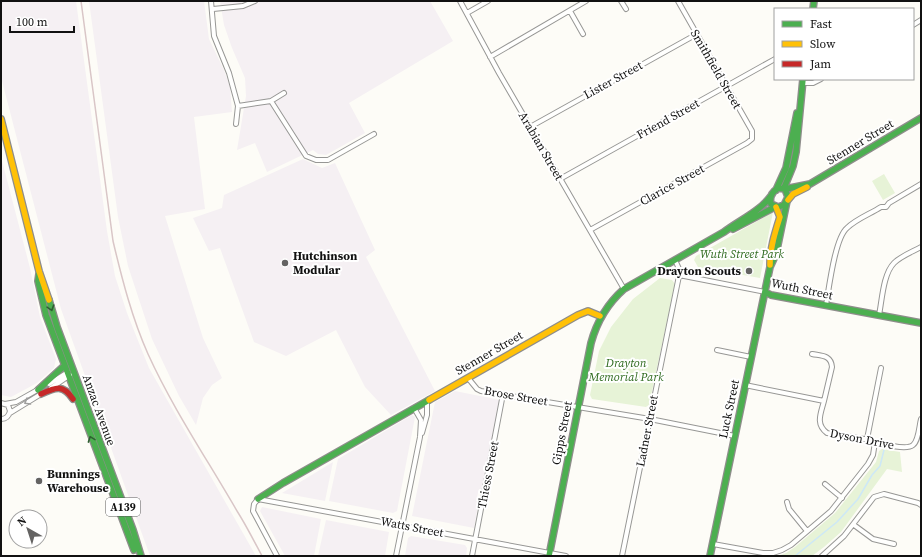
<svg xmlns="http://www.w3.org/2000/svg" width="922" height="557" viewBox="0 0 922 557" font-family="'Source Serif 4',serif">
<rect width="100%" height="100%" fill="#fdfcf7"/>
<!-- industrial -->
<path fill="#f5f0f3" d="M1 1H76L107 231 115 276 127 313 149 368 256 556H150L61 309 1 77Z
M89 1H204L209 39 224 70 230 87 232 112 194 117 205 209 165 216 203 338 222 378 212 385 203 398 196 425 179 396 152 339 128 266 118 217Z
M220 1H430L453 41 349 103 365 133 326 155 318 154 313 150 267 172 255 143 237 150 246 96 245 78 232 48 224 25Z
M1 157 30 268 40 317 56 359 54 368 37 383 11 397 1 395Z
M303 159 322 168 335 163 375 250 366 257 435 391 391 415 365 387 336 330 286 356 254 342 220 248 209 251 193 218 222 208 224 195Z
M455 391 500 400 482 489H479L476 501H479L474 528 412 516 435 402Z
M412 415 415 417 397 511 393 513 329 501 338 459Z
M333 462 325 501 282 493Z
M262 507 321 519 314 556H285L260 511Z
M326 520 389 532 385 556H318Z
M411 536 465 545 467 548 466 556H405L408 538Z"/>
<!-- green -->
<path fill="#e7f3d7" d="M884 174 895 193 883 200 872 181Z
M773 212 760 278 698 267 694 260 696 256Z
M660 278 672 280 675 284 649 405 646 407 592 399 590 395 599 351 611 327 633 299Z
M882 449 900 452 902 472 887 469 841 532 824 547 812 556H778L786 553 795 547 835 513 876 462 879 451Z"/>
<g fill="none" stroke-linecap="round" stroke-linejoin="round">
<!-- stream -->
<path stroke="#cde8f7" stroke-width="1.5" d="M795 556 837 522 858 499 872 475 880 466 884 450"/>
<defs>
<path id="street" d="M211 1 214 36 229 73 238 106 236 124
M460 1 499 73 624 289
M621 1 626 9
M213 9 243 6 255 1
M570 11 583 34
M467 13 488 1
M913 25 921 20
M490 57 586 1
M802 83H813L821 79
M271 101 306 156 316 160H328L374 134
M238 106 271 101 284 93
M530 127 697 34
M560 179 775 59
M590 230 747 143 752 139V131L678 1
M679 275 765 292
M826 305C829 288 835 238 847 228 856 219 870 214 881 207H886L889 203 921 184
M879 315C882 301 883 274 894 263 901 256 912 252 921 247
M717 350 751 357
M812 354C822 356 831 355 832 367L824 401
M468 378 477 389 481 391 650 419 735 436
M49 384 68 372
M745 385 824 401C821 413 815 424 827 433 840 435 852 437 864 439 874 441 905 452 913 445 919 440 919 426 921 419
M51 388 70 375
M1 403 8 405 10 411C9 416 6 419 1 419
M5 404 16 402 39 389
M10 413 41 394
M422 433 427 415V401
M867 439 881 368
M825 484 842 498
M787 502 789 509 807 531
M854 525 873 539 894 544
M713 544 763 553H773L782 550 791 545 831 511 868 464 873 455 875 442
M277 556 253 511 254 504 258 499 566 556
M396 556 420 437 421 420 414 408
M472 556 503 394
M622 556 680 271 675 260
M822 556 844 536 874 497 884 494 918 503 921 505"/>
<path id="fast" d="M813 9 814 1
M778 188 785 189 788 197 784 205 778 207 771 204C769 197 772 192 778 188Z
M784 188 793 166 796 152 803 79
M785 189 810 184 921 118
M776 190 786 168 797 113
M733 229 775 207
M39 274 38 281 46 315 134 550
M765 292 771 295 921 323
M49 300 57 327 133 530 141 556
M38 390 64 366
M258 499 283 483 429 400
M549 556 591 343C597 321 607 304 624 289L724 232C740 220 759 212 771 196
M710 556 770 267 776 254 787 201"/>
<path id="slow" d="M1 119 39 271 49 300
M788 200 793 194 807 187
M770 265C770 248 775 233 780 217L776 207
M429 400 578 315 588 311 600 316"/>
<path id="jam" d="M41 394C56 387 63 384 73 399"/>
</defs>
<!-- street casing -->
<use href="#street" stroke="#979795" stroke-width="6"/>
<!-- fast casing -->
<use href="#fast" stroke="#8e8d8b" stroke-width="8"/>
<!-- slow casing -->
<use href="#slow" stroke="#8e8d8b" stroke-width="8"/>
<!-- jam casing -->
<use href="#jam" stroke="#8e8d8b" stroke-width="8"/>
<!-- street -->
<use href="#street" stroke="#fffffe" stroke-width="4"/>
<!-- fast -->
<use href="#fast" stroke="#4caf50" stroke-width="5.5"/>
<!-- slow -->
<use href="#slow" stroke="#ffc107" stroke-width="5.5"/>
<!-- jam -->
<use href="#jam" stroke="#c62828" stroke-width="5.5"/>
<!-- rail -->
<path stroke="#d9c6c7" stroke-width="1.5" d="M81 1 113 241C122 279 132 318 148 354 173 409 207 459 237 511 246 525 254 541 262 556"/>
</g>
<!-- one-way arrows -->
<defs><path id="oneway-chevron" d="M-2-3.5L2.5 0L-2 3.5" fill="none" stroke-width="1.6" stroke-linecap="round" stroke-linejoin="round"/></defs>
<g stroke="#2e6030">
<use href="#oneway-chevron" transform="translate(51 308) rotate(72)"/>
<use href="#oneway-chevron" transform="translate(91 439) rotate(-110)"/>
</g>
<use stroke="#a0a09f" href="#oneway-chevron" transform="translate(27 402) rotate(150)"/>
<!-- markers -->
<g fill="#646362" stroke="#fff" stroke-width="1.5">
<circle cx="285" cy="263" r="4"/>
<circle cx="749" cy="271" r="4"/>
<circle cx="39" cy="481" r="4"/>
</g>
<g text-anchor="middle" stroke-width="4" stroke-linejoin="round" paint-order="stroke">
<!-- shield labels -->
<rect fill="#fff" stroke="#585858" stroke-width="1" x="106" y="498" width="34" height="18" rx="3"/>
<g font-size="11" font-weight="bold" fill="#111">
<text x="123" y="511">A139</text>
</g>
<!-- street labels -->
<g font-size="12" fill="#111" stroke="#fff">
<text transform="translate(716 69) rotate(60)" y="4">Smithfield Street</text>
<text transform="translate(613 80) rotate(-29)" y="4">Lister Street</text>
<text transform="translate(668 119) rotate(-29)" y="4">Friend Street</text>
<text transform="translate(860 142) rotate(-31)" y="4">Stenner Street</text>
<text transform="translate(541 146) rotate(60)" y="4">Arabian Street</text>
<text transform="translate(672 185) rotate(-29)" y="4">Clarice Street</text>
<text transform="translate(802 289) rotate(12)" y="4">Wuth Street</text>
<text transform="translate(489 353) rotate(-30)" y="4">Stenner Street</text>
<text transform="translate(516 396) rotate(10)" y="4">Brose Street</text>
<text transform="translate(729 409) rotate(-78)" y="4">Luck Street</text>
<text transform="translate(99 410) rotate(70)" y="4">Anzac Avenue</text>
<text transform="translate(647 431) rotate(-79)" y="4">Ladner Street</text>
<text transform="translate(562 433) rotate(-79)" y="4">Gipps Street</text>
<text transform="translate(862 439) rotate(11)" y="4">Dyson Drive</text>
<text transform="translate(488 475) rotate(-79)" y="4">Thiess Street</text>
<text transform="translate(412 527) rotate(11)" y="4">Watts Street</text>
</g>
<!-- park labels -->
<g font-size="12" font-style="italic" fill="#2f6b1f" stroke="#fff">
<text x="742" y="258">Wuth Street Park</text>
<text x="626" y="367">Drayton<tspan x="626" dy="14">Memorial Park</tspan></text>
</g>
<!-- poi labels -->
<g font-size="12" font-weight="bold" fill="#111" stroke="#fff" text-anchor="start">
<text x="293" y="260">Hutchinson<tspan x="293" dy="14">Modular</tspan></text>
<text x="741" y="275" text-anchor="end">Drayton Scouts</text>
<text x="47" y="478">Bunnings<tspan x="47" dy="14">Warehouse</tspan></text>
</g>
</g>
<!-- border -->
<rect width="922" height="557" fill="none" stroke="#111111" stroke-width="4"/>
<!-- legend -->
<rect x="774" y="8" width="140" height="72" fill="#ffffff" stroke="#a0a0a0"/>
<rect x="782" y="21" width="20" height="6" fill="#4caf50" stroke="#a0a0a0"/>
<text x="810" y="28" font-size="12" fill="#111111">Fast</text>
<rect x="782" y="41" width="20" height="6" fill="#ffc107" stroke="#a0a0a0"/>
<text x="810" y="48" font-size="12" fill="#111111">Slow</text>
<rect x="782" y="61" width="20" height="6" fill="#c62828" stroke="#a0a0a0"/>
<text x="810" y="68" font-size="12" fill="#111111">Jam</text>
<!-- north arrow -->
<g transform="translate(28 529) rotate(321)"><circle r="19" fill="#ffffff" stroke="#a0a0a0"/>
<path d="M0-3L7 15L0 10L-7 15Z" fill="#646362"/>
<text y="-6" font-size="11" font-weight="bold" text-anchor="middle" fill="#111111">N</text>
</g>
<!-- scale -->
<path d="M10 26v6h64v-6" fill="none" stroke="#111111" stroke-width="2"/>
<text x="16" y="26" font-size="12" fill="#111111" stroke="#ffffff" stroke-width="3" paint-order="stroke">100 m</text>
</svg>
